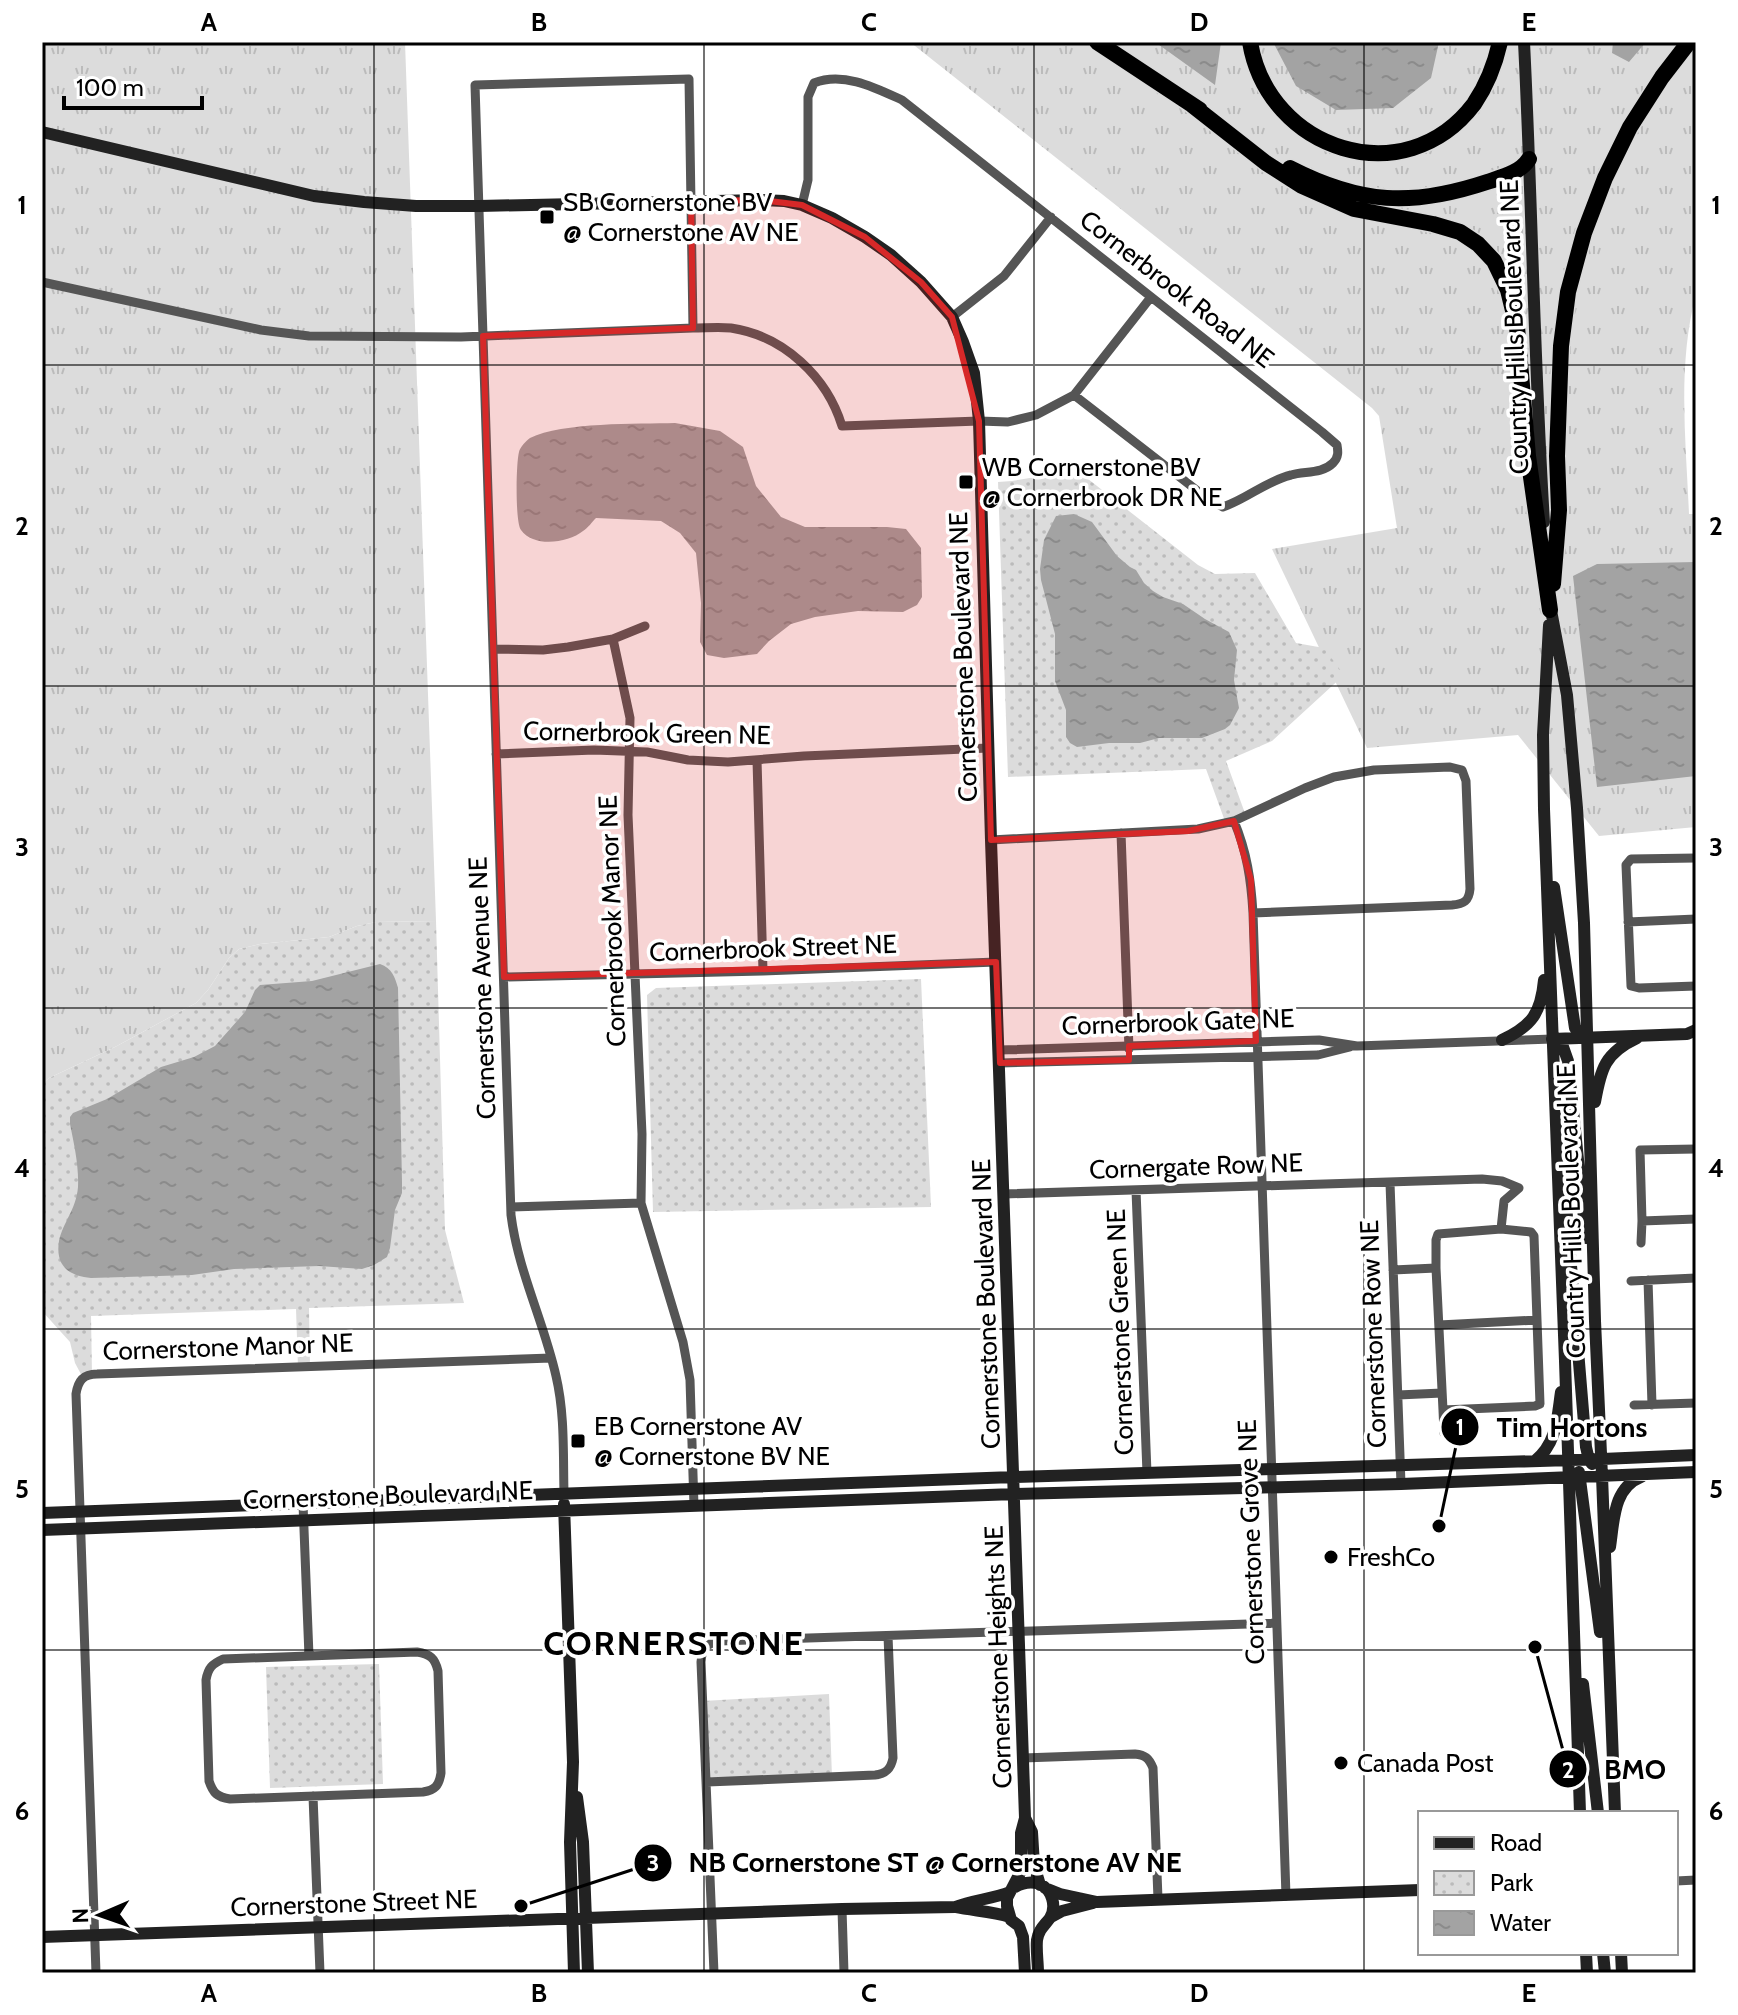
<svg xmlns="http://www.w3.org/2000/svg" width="1738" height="2015" viewBox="0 0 1738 2015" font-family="Cabin,sans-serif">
<defs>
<pattern id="grass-tufts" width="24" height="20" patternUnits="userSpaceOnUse" patternTransform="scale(2)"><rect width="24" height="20" fill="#dcdcdc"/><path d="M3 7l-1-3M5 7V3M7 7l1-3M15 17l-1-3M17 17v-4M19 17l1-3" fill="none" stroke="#bbb"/></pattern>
<pattern id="park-dots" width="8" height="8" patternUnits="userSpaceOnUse" patternTransform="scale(2)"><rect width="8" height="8" fill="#dcdcdc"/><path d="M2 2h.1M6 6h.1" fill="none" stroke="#bbb" stroke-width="1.8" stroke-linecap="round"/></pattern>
<pattern id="water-ripples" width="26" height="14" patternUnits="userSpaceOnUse" patternTransform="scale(2)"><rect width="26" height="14" fill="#a3a3a3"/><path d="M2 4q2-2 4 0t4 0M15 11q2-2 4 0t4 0" fill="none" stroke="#8b8b8b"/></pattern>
</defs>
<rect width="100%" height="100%" fill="#fff"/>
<!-- grass -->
<path fill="url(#grass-tufts)" d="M42 42H405L436 921 376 922 357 926 329 937 260 944 239 949 229 958 208 990 196 1003 115 1047 49 1078 42 1084Z
M910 42H1696V294C1677 366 1686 441 1689 514H1696V827L1599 836 1518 735 1367 748 1272 549 1397 528 1379 416 1372 408Z"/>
<!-- park -->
<path fill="url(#park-dots)" d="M1068 467 1074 468 1198 565 1215 574 1255 573 1296 643 1324 648 1344 675 1272 741 1226 761 1246 816 1226 824 1206 769 1008 777 998 482 1012 481 1042 476Z
M436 921 445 1230 464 1303 309 1308 310 1366 298 1367 296 1309 91 1316 92 1374 83 1378 75 1363 70 1342 42 1311V1084L49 1078 115 1047 196 1003 208 990 229 958 239 949 260 944 329 937 357 926 376 922Z
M921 979 931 1207 653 1212 647 995 656 988Z
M379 1664 383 1784 270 1788 266 1667Z
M829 1694 832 1777 707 1782 703 1701Z"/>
<!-- water -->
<path fill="url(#water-ripples)" d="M1155 42H1221L1215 85Z
M1273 42H1439L1431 78 1393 108 1336 110 1296 86Z
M1613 42H1646L1629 62 1612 53Z
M675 423 720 431 743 447 756 486 781 517 805 527H887L906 529 921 548 922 597 917 605 903 612 858 611 815 617 791 624 769 641 757 654 724 658 707 655 700 642 701 603 696 553 680 533 661 521 596 518C592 522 588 528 583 531 568 543 534 548 521 530 515 522 516 463 519 452 520 447 526 441 530 438 562 422 638 424 675 423Z
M1074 514 1092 522 1117 556 1130 567 1136 570 1144 583 1153 591 1163 597 1183 604 1205 619 1229 632 1237 650 1234 680 1239 708 1230 725 1225 729 1202 738H1159L1140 743H1109L1077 747 1070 743 1066 737V710L1055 681V634L1041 580 1040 569 1044 540 1056 516Z
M1696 562V776L1597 787 1573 576 1597 564Z
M380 964C392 968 395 977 398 988L402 1182V1193L395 1210 390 1248 387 1257 374 1265 362 1269 319 1266 234 1269 192 1275 91 1278C69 1276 55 1266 59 1241 63 1222 76 1210 78 1187 79 1166 74 1144 70 1124V1117L73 1113 107 1099 161 1067 194 1057 215 1046 245 1012 255 990 260 985 312 981Z"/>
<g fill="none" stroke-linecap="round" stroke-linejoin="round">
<defs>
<path id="highway" d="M1097 42 1200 110
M1250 42C1268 151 1405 195 1474 104 1487 85 1495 64 1500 42
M1192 105 1266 163 1302 186 1354 209 1433 224 1460 232 1478 244 1494 261 1508 290 1517 327 1528 456 1550 610
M1290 168C1360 204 1412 207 1487 182 1502 177 1520 173 1529 159
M1553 584 1559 510 1557 456 1561 346 1568 292 1584 233 1605 178 1630 127 1662 77 1689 42"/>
</defs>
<!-- highway casing -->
<use href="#highway" stroke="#dbdbdb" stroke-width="19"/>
<!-- street -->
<path stroke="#555" stroke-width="9" d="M802 205 808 180V97L814 83C843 71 876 88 902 100L1322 432 1337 445C1338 451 1339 457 1333 463 1322 474 1305 471 1291 475 1266 481 1247 499 1223 507L1208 499 1074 395
M42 282 261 330 309 336 461 337 693 328C705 328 719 327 731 328 784 336 827 377 842 426L979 421 1008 422 1036 415 1074 395 1151 297
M952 317 1004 276 1051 217
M613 639 630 718 628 815 642 1134 641 1203 683 1342 690 1380 694 1506
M493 649 543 650 568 647 613 639 645 626
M496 754 594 750 647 752 688 760 728 762 804 756 988 748
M757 760 763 971
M1234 821C1247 852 1251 880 1253 913L1286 1896
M1121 833 1129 1049
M991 840 1198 829 1234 821 1305 788 1334 777 1374 770 1450 767 1462 770 1466 781 1470 889C1469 901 1464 904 1452 905L1253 913
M1696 858 1631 859 1626 865 1631 986 1639 988 1696 986
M1628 922 1696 919
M504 977 763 971 996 962
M999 1050 1319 1040 1357 1046 1552 1039
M1000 1063 1318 1055 1350 1047
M1696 1149 1640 1150 1642 1221 1696 1219
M1390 1183 1401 1484
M1136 1190 1147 1473
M1004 1194 1482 1179 1502 1181 1519 1188 1504 1201 1501 1229 1438 1234 1436 1240V1268L1443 1410 1535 1406 1540 1404 1534 1236 1531 1232 1501 1229
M511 1207 641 1203
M1641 1243 1642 1221
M1393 1270 1436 1268
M1648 1280 1652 1405
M1631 1281 1696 1278
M1439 1325 1537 1320
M1398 1395 1442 1393
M1634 1405 1696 1403
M1443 1410 1444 1433
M564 1493C563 1455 565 1414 556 1376 544 1322 518 1271 511 1215L475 85 689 79 693 328
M303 1504 309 1656
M417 1652C430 1654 435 1658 438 1671L441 1773C439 1786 435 1790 423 1792L230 1799C217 1797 213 1793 209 1781L206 1680C208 1668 212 1664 223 1659Z
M1023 1758 1135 1754C1145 1755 1149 1758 1153 1768L1158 1899
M707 1782 875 1775C886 1774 891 1769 893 1758L888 1636
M313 1796 320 1973
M1676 1881 1696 1880
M842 1909 844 1973
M96 1973 76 1394C78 1381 83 1374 97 1374L551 1358
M714 1973 701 1662C702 1649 705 1644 719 1641L1276 1623"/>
<!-- secondary -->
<path stroke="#222" stroke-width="12" d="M1524 42C1532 202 1534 362 1544 522
M42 132 314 196 364 202 416 206H479L761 200 784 201 802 205 832 218 865 237 891 255 921 282 952 317 963 342 974 373 979 421 991 840 1025 1818 1021 1833V1871L1007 1898V1906L1011 1920 1019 1926 1023 1937 1025 1973
M1550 605 1567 695 1577 808 1584 923 1595 1321 1602 1476 1615 1813
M1549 625 1543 735 1544 809 1565 1361 1580 1813
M1554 887 1575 1028 1579 1032 1588 1037
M1552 1039 1562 1044 1568 1061 1586 1238
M1552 1039 1687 1034 1696 1030
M1502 1040C1532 1026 1541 1013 1544 980
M1595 1102C1601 1068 1605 1053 1637 1038
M1566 1205 1586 1447 1589 1460 1592 1464
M1535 1461C1557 1443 1557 1419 1561 1392
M1579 1472 1600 1632
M564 1504 573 1762 570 1842 574 1973
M42 1513 1014 1477 1602 1459 1696 1455
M42 1530 1015 1494 1401 1484 1696 1472
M1610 1547C1614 1521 1613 1488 1641 1477
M1583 1684 1598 1813
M577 1797 583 1842 588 1973
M1025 1818 1032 1832 1034 1865 1040 1885
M1015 1887C1022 1883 1031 1881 1040 1884 1052 1890 1057 1906 1050 1918 1044 1926 1039 1929 1037 1940 1036 1951 1038 1962 1038 1973
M1045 1888 1060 1894 1097 1902 1420 1890
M955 1907C973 1900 992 1899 1010 1892
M1051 1917 1062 1911 1093 1903
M42 1937 842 1909 955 1907C974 1911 992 1911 1010 1917
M1586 1953 1587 1973
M1603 1953 1605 1973
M1621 1953 1622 1973"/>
<!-- highway -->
<use href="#highway" stroke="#000" stroke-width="16"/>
</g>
<!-- marked area -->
<path fill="#d62828" fill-opacity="0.2" stroke="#d62828" stroke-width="6" stroke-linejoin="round" d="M761 200 802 205 865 237 921 282 952 317 979 421 991 840 1188 831 1234 821 1251 880 1256 1041 1129 1046V1060L1000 1063 996 962 504 977 483 336 693 328 691 201Z"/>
<!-- grid -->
<path fill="none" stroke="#000" stroke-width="2" stroke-opacity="0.55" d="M374 42V1973M704 42V1973M1034 42V1973M1364 42V1973M42 365H1696M42 686H1696M42 1008H1696M42 1329H1696M42 1650H1696"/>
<!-- markers -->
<g fill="#000" stroke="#fff" stroke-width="3">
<rect x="539" y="209" width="16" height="16" rx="4"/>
<rect x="958" y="474" width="16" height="16" rx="4"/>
<rect x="570" y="1433" width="16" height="16" rx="4"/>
<circle cx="1331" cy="1557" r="8"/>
<circle cx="1341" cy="1763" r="8"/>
</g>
<g text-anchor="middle" stroke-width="7" stroke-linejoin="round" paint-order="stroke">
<!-- poi labels -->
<g font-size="26" fill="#000" stroke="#fff" text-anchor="start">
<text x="563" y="211">SB Cornerstone BV<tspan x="563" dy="30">@ Cornerstone AV NE</tspan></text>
<text x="982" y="476">WB Cornerstone BV<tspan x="982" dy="30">@ Cornerbrook DR NE</tspan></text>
<text x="594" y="1435">EB Cornerstone AV<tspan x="594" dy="30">@ Cornerstone BV NE</tspan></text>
<text x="1347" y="1566">FreshCo</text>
<text x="1357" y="1772">Canada Post</text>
</g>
<!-- street labels -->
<g font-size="26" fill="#000" stroke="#fff">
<text transform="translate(1177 289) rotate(38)" y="9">Cornerbrook Road NE</text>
<text transform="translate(1514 327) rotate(-92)" y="9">Country Hills Boulevard NE</text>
<text transform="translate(963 657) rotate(-92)" y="9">Cornerstone Boulevard NE</text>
<text transform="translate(647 733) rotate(1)" y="9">Cornerbrook Green NE</text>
<text transform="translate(612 921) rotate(-92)" y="9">Cornerbrook Manor NE</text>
<text transform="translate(773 948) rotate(-2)" y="9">Cornerbrook Street NE</text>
<text transform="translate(482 988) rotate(-92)" y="9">Cornerstone Avenue NE</text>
<text transform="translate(1178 1022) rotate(-2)" y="9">Cornerbrook Gate NE</text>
<text transform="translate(1196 1166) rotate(-2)" y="9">Cornergate Row NE</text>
<text transform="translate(1571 1211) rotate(-92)" y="9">Country Hills Boulevard NE</text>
<text transform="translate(986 1304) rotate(-92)" y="9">Cornerstone Boulevard NE</text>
<text transform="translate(1120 1332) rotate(-92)" y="9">Cornerstone Green NE</text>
<text transform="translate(1373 1334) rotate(-92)" y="9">Cornerstone Row NE</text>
<text transform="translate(228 1347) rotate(-2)" y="9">Cornerstone Manor NE</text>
<text transform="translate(388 1495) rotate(-2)" y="9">Cornerstone Boulevard NE</text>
<text transform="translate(1251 1542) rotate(-92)" y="9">Cornerstone Grove NE</text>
<text transform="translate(998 1657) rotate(-92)" y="9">Cornerstone Heights NE</text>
<text transform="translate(354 1903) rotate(-2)" y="9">Cornerstone Street NE</text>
</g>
<!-- district labels -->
<g font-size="34" font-weight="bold" letter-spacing="2" fill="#000" stroke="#fff">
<text x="674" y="1655">CORNERSTONE</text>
</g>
</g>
<!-- callouts -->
<path fill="none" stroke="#000" stroke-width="3" d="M1439 1526L1460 1427M1535 1647L1568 1769M521 1906L653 1863"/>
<g fill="#000" stroke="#fff" stroke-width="3">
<circle cx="1439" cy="1526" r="8"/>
<circle cx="1535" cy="1647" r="8"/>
<circle cx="521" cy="1906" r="8"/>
<circle cx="1460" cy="1427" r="20"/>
<circle cx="1568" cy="1769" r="20"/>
<circle cx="653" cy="1863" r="20"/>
</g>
<g font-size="24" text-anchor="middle" font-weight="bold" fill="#fff">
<text x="1460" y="1435">1</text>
<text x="1568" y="1778">2</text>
<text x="653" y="1871">3</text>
</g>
<g font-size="28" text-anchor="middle" font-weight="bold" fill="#000" stroke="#fff" stroke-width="7" stroke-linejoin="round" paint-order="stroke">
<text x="1572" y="1437">Tim Hortons</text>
<text x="1635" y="1779">BMO</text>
<text x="935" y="1872">NB Cornerstone ST @ Cornerstone AV NE</text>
</g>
<!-- border -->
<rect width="1738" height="2015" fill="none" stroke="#ffffff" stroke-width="88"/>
<!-- legend -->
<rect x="1418" y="1811" width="260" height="144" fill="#ffffff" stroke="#999999" stroke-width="2"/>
<rect x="1434" y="1837" width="40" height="12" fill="#222222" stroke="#999999" stroke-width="2"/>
<text x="1490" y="1851" font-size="24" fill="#000000">Road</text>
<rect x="1434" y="1871" width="40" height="24" fill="url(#park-dots)" stroke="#999999" stroke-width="2"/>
<text x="1490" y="1891" font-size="24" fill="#000000">Park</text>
<rect x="1434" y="1911" width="40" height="24" fill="url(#water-ripples)" stroke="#999999" stroke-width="2"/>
<text x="1490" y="1931" font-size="24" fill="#000000">Water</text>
<!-- north arrow -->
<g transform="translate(100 1915) rotate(268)" stroke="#ffffff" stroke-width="6" paint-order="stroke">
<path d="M0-6L14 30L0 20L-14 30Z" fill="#000000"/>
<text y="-12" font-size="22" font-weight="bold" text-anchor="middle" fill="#000000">N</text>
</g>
<!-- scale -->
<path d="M64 96v12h138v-12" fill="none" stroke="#000000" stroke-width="4"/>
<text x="76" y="96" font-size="24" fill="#000000" stroke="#ffffff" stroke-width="6" paint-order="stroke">100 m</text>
<rect x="44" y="44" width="1650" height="1927" fill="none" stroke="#000" stroke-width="3"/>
<g font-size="26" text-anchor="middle" font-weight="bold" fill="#000">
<text x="209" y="31">A</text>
<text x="539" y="31">B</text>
<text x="869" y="31">C</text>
<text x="1199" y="31">D</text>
<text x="1529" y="31">E</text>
<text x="22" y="214">1</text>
<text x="1716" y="214">1</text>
<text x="22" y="535">2</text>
<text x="1716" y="535">2</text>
<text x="22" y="856">3</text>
<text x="1716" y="856">3</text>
<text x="22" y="1177">4</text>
<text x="1716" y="1177">4</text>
<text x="22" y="1498">5</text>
<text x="1716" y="1498">5</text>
<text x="22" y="1820">6</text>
<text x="1716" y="1820">6</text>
<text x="209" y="2002">A</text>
<text x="539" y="2002">B</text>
<text x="869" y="2002">C</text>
<text x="1199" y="2002">D</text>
<text x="1529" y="2002">E</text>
</g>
</svg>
